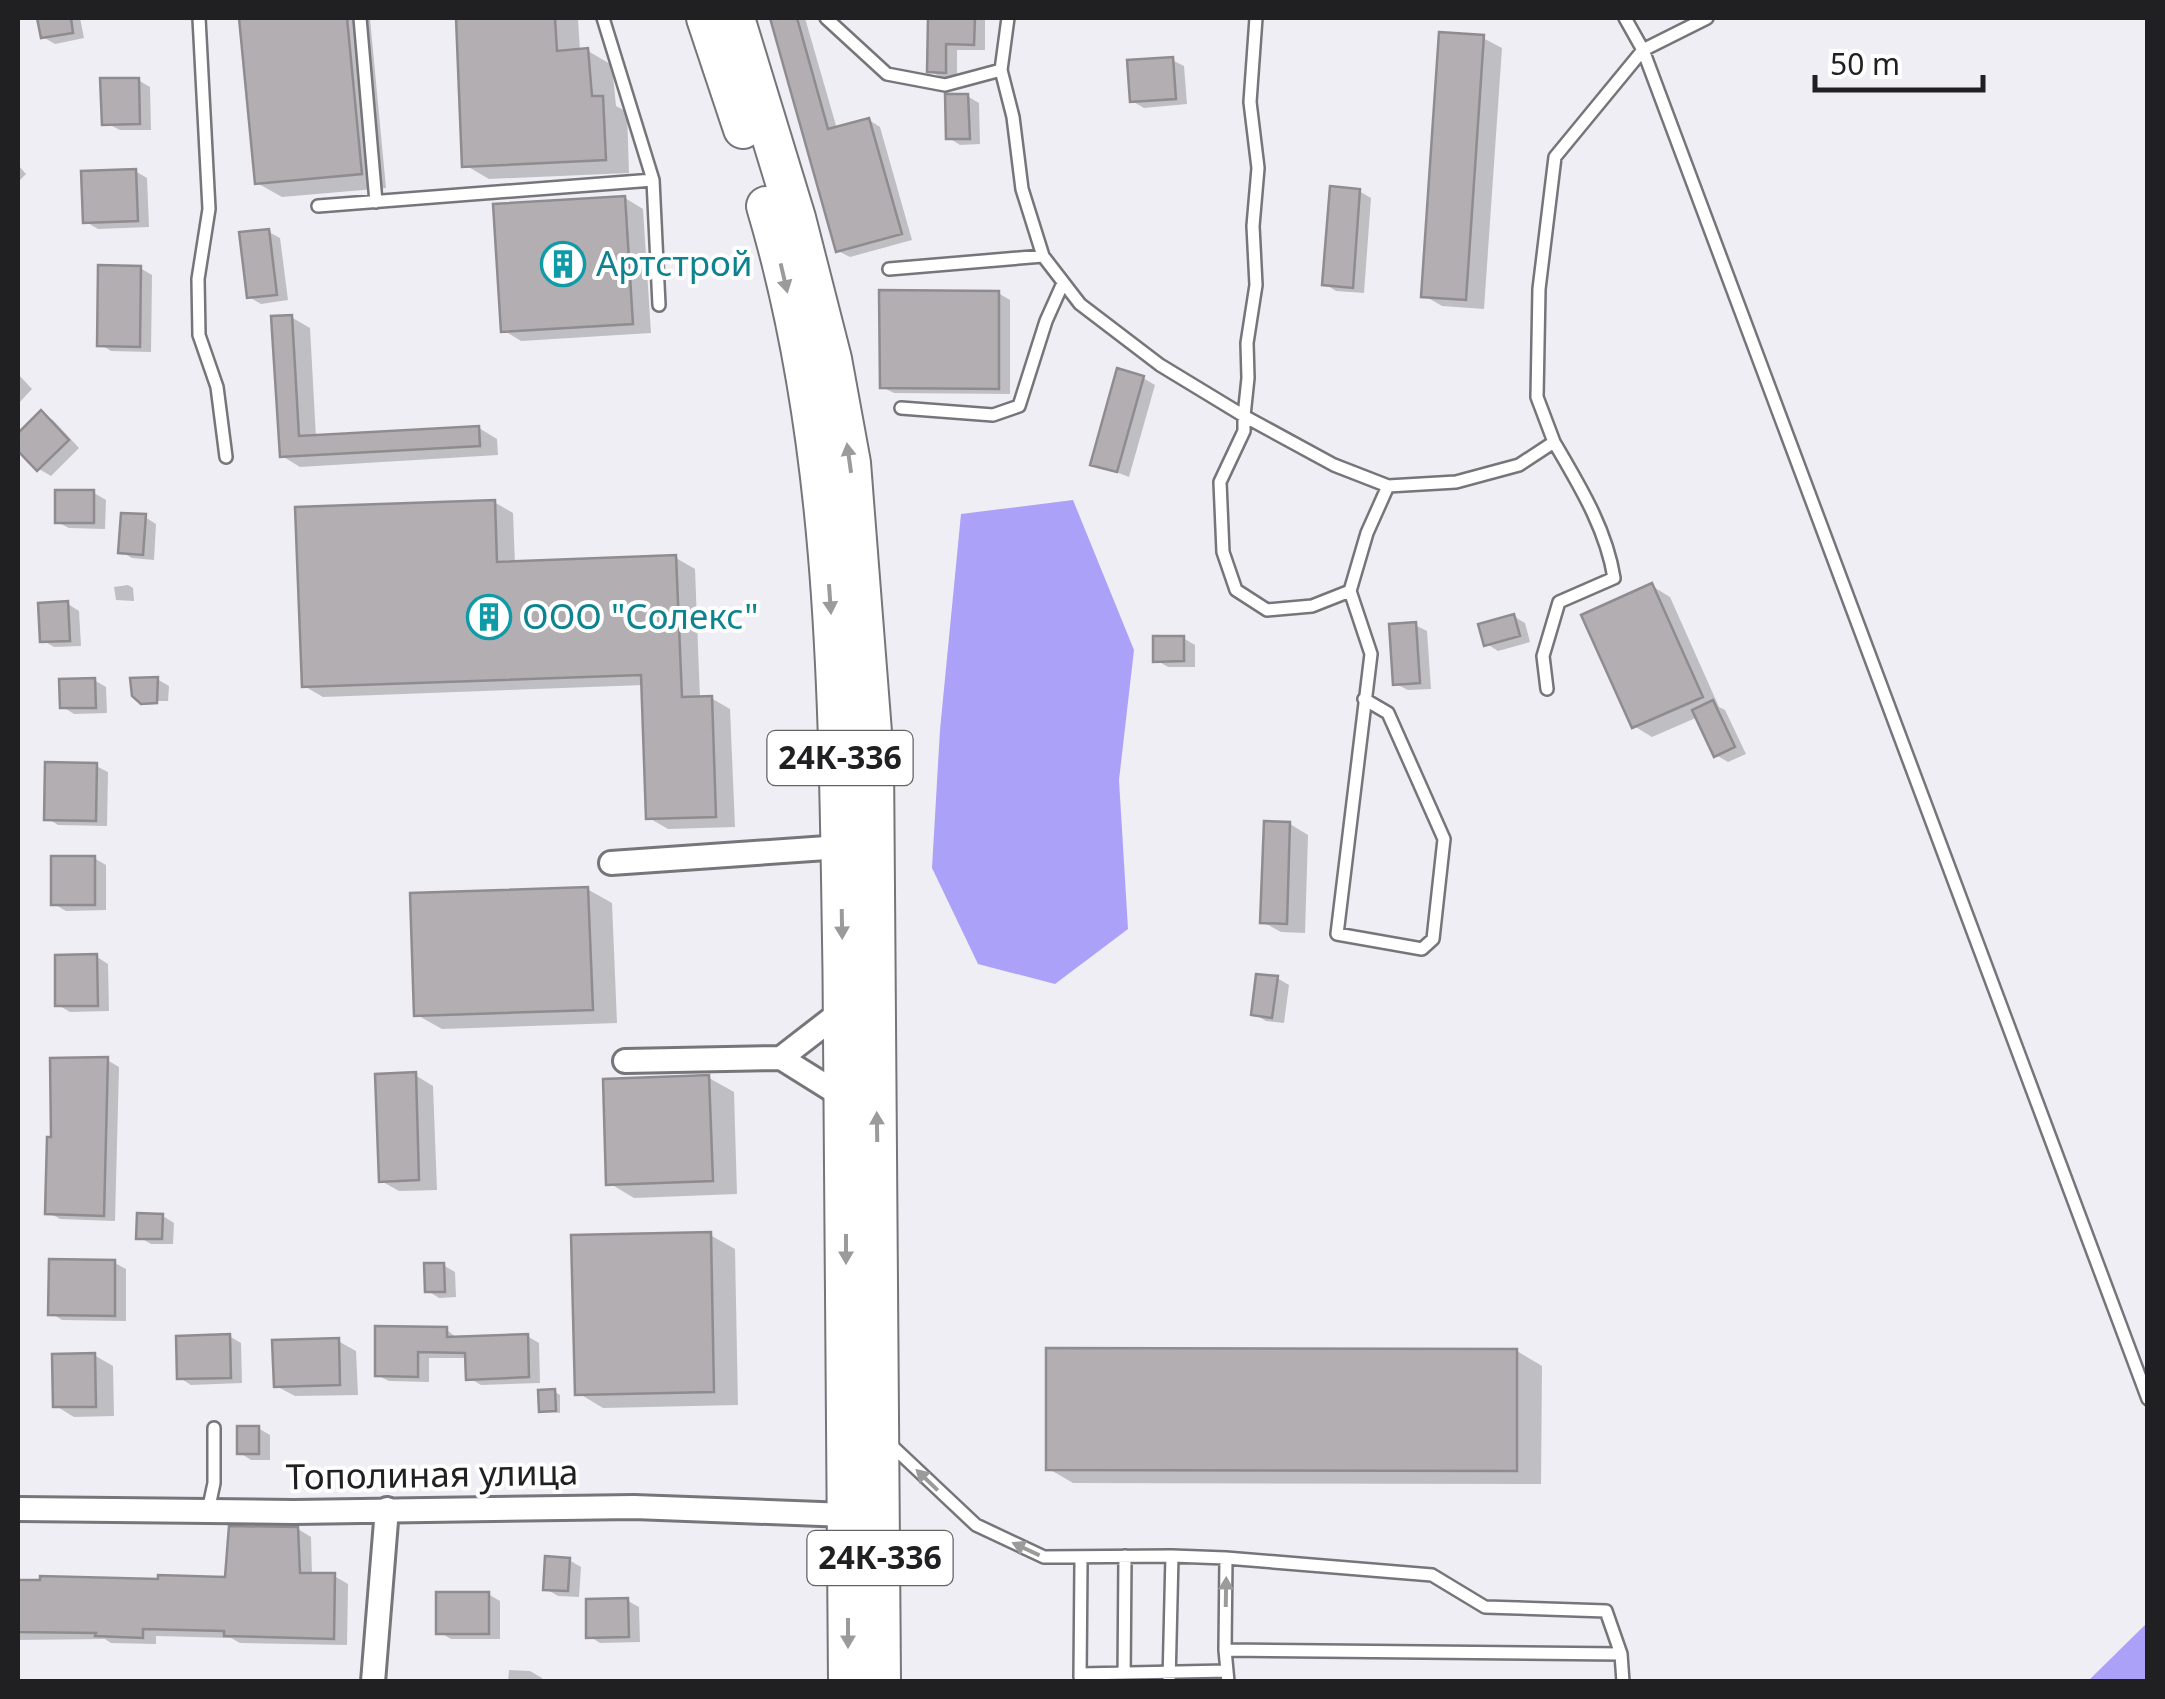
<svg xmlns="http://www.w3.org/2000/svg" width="2165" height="1699" viewBox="0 0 2165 1699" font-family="'Noto Sans',sans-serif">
<rect width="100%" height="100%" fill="#eeeef4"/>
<!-- forest -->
<path fill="#aca1f9" d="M1073 500 1134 650 1119 780 1128 929 1055 984 978 964 932 868 940 730 961 514Z
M2147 1623V1681H2088Z"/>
<!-- shadow -->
<path fill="#0003" d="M39 18H80L84 38 55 44 43 37Z
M242 18 370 19 386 188 282 197 257 183Z
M459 18 578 19 580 51H588L612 65 616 106 627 112 629 173 489 179 465 165Z
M772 18H805L837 129 869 120 880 127 912 240 850 257 838 251Z
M930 18H985V50H957V78L941 77 929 71Z
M1483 38 1502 48 1484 309 1442 306 1423 295Z
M1172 60 1184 66 1187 104 1144 108 1132 101Z
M138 80 150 87 151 130H120L108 124Z
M967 96 979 103 980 144 960 145 949 138Z
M18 165 26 174 18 182Z
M135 171 147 178 149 227 98 229 86 222Z
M1359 191 1371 198 1364 293 1336 291 1325 284Z
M625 198 643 209 651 333 521 341 503 330Z
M269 232 280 238 288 300 261 304 249 297Z
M140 268 152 275 151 352 111 351 100 344Z
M998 293 1010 300V394L894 393 882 387Z
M291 317 310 328 316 438 479 428 497 439 498 455 300 467 282 456Z
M18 374 32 389 18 404Z
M1143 378 1155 385 1129 477 1093 463Z
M41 414 53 420 79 448 51 476 39 469 18 447V436Z
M94 493 106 500 105 529 69 528 57 522Z
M494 502 513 513 515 564 676 558 695 569 700 699 711 698 730 709 735 827 668 829 649 818 644 685 323 697 304 686Z
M145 517 156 524 154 560 132 558 120 551Z
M128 585 133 588 134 601 116 600 114 587Z
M1652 586 1670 597 1719 707 1725 710 1746 754 1728 762 1716 755 1698 717 1652 737 1634 726Z
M68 604 79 611 81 646 54 647 42 640Z
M1513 616 1525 623 1530 642 1498 651 1487 644Z
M1415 625 1427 631 1431 689 1408 690 1396 684Z
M1183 638 1195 645V667H1168L1156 660Z
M157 679 169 686 168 701H143Z
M94 680 106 687 107 713 74 714 63 707Z
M96 766 108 772 107 826 58 825 47 818Z
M1290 824 1308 835 1305 933 1281 932 1263 922Z
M94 858 106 865V910L66 911 54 904Z
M587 889 612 903 617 1023 442 1029 417 1015Z
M97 957 108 964 109 1011 70 1012 58 1005Z
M1277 978 1289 985 1284 1023 1266 1021 1254 1014Z
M107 1060 119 1067 115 1221 60 1219 48 1212 53 1140Z
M415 1075 433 1086 437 1190 399 1191 381 1181Z
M709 1078 734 1092 737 1194 634 1198 609 1183Z
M163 1216 174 1223 173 1244H151L139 1237Z
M710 1235 735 1249 738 1405 603 1408 578 1393Z
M115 1263 126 1269V1321L62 1320 51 1313Z
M443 1265 455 1272 456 1297 439 1298 428 1291Z
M446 1329 458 1339 527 1336 539 1343 540 1383 481 1385 469 1378 468 1358H429V1382L389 1381 377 1375Z
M229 1336 241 1343 242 1383 191 1385 180 1378Z
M338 1341 356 1351 358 1395 295 1396 276 1386Z
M1517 1351 1542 1366 1541 1484 1073 1483 1049 1469Z
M94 1355 113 1366 114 1416 74 1417 56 1406Z
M555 1392 560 1395V1413L541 1410Z
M258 1428 270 1435V1460H251L240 1453Z
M298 1529 311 1537 312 1575 334 1576 348 1584 347 1645 240 1643 231 1638 156 1636V1644L111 1643 105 1639 18 1640V1582L228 1579Z
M569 1560 581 1567 579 1597 558 1596 546 1589Z
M488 1594 500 1601V1639H451L439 1632Z
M628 1601 639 1607 640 1642 600 1643 589 1636Z
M509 1670 530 1671 542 1678V1682H508Z"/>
<!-- building -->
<path fill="#b2aeb2" stroke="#908b8f" stroke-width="2.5" d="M37 18H71L73 33 41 38Z
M239 18H347L362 174 255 184Z
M456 18H555L557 51 588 48 592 96H603L606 160 462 167Z
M770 18H797L828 129 869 118 902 234 836 252Z
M928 18H975L974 45 946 44V73L927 72Z
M1439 32 1484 35 1466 300 1421 297Z
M1173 57 1176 99 1130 102 1127 60Z
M100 78H139L140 124 102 125Z
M945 94H968L970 139H946Z
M136 169 138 221 83 223 81 171Z
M1330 186 1360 189 1353 288 1322 285Z
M625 196 633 324 501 332 493 204Z
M269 229 277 295 247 298 239 232Z
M98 265 141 266 140 347 97 346Z
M879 290 999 291V389L880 388Z
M292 315 299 436 479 426 480 446 280 457 271 316Z
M1117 368 1144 376 1117 472 1090 465Z
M41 410 69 440 37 471 18 451V433Z
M55 490H94V523H55Z
M495 500 497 562 676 555 682 697 712 696 716 817 646 819 641 675 302 687 295 507Z
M121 513 146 514 143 555 118 553Z
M1652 583 1703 697 1632 728 1581 615Z
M68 601 70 641 40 642 38 603Z
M1514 614 1520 636 1484 646 1478 624Z
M1416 622 1420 683 1393 685 1389 624Z
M1153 636H1184V661L1153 662Z
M158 677 157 703 141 704 132 696 130 678Z
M95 678 96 708H60L59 679Z
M1713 700 1735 747 1714 757 1692 710Z
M45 762 97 763 96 821 44 820Z
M1264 821 1290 822 1287 924 1260 923Z
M51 856H95V905H51Z
M588 887 593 1010 414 1016 410 893Z
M97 954 98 1006H55V955Z
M1256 974 1278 976 1272 1018 1251 1015Z
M108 1057 104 1216 45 1214 47 1137H51L50 1058Z
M416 1072 419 1180 379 1182 375 1074Z
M709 1075 713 1181 606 1185 603 1079Z
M137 1213 163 1214 162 1239H136Z
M711 1232 714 1392 575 1395 571 1235Z
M49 1259 115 1260V1316L48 1315Z
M424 1263H444L445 1292H425Z
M375 1326 447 1327V1337L528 1334 529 1377 466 1380 465 1353 418 1352V1377L375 1376Z
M230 1334 231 1378 177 1379 176 1336Z
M339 1338 340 1385 274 1387 272 1340Z
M1046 1348 1517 1349V1471L1046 1470Z
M95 1353 96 1407H53L52 1354Z
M555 1389 556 1411 539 1412 538 1390Z
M237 1426H259V1454H237Z
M229 1526 298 1527 300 1573H335L334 1639 224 1636V1631L143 1629V1638L95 1636 96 1633 18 1632V1580H40V1576L158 1579V1575L225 1577Z
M545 1556 570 1558 568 1591 543 1590Z
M436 1592H489V1634H436Z
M628 1598 629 1637 586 1638V1599Z"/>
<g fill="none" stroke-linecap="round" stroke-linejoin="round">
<defs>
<path id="service" d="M199 18 209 209 198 279 199 335 217 387 226 457
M360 18 376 202
M603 18 653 180 659 305
M826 18 887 74 945 85 1001 70 1008 18
M1256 18 1250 102 1258 168 1253 226 1256 285 1247 343 1248 378 1244 416 1334 465 1388 486
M1707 18 1643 50 2148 1399
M1001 70 1013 117 1022 189 1043 256
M318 206 653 180
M889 269 1043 256 1080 304 1160 365 1244 416V431L1220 482 1223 552 1236 590 1267 610 1312 606 1350 591 1367 533 1388 486 1456 482 1519 465 1554 442C1579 485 1606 528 1614 578L1559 602 1543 656 1547 689
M901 408 993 415 1019 406 1046 321 1063 283
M1554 442 1537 397 1539 289 1555 157 1643 50 1625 18
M1350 591 1371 654 1337 934 1422 949 1433 939 1444 839 1388 713 1364 699
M890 1444 976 1525 1044 1557 1172 1556 1169 1682
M208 1511 214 1483V1428
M1172 1556 1226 1558 1225 1650 1228 1682
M1226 1558 1432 1575 1485 1607 1606 1611 1621 1654 1623 1682
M1225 1650 1621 1654
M1080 1674 1227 1671
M1080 1677 1081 1562
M1124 1682 1125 1556"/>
<path id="minor" d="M611 863 841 847
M781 1058 845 1098
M625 1061 781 1058 843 1010
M18 1509 294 1512 634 1507 847 1515
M373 1682 387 1509"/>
<path id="primary" d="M706 18 743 129
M735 18 796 218 832 359 851 463 874 758 881 1682
M766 206C837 444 838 694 842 940 846 1187 847 1434 848 1682"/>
</defs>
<!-- service casing -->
<use href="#service" stroke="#75757a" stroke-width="16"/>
<!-- minor casing -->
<use href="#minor" stroke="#75757a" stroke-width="28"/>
<!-- primary casing -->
<use href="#primary" stroke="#75757a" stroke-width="42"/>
<!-- service -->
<use href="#service" stroke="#fff" stroke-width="11"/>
<!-- minor -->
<use href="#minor" stroke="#fff" stroke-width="22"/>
<!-- primary -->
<use href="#primary" stroke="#fff" stroke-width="38"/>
</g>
<!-- one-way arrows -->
<defs><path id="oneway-solid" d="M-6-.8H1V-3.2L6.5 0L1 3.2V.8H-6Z" transform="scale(2.5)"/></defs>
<g fill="#9b9b9c">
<use href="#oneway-solid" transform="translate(784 278) rotate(77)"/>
<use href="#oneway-solid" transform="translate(849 458) rotate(-98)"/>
<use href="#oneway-solid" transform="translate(830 599) rotate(86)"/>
<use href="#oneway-solid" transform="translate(842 924) rotate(89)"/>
<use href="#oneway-solid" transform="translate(877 1127) rotate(-91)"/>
<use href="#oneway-solid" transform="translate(846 1249) rotate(90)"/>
<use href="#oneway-solid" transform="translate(927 1480) rotate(-136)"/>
<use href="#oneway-solid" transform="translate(1026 1549) rotate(-155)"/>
<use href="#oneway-solid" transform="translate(1226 1592) rotate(-89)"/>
<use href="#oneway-solid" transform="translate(848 1633) rotate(90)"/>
</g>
<!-- icons -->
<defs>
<symbol id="building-ring" viewBox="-11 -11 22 22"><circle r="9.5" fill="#fff" stroke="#0f9aa8" stroke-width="1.5"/><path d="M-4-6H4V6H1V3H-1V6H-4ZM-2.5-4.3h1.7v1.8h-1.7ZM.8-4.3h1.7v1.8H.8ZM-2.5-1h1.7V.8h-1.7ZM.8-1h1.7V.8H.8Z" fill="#0f9aa8"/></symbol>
</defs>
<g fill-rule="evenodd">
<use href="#building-ring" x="538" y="239" width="50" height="50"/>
<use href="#building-ring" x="464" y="592" width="50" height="50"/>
</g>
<g text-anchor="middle" stroke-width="8" stroke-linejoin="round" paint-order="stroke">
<!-- shield labels -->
<g fill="#fff" stroke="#636364" stroke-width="2.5">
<rect x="767.5" y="731" width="145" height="54" rx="8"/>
<rect x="807.5" y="1531" width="145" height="54" rx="8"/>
</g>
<g font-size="32" font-weight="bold" fill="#202022">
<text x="840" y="769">24К-336</text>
<text x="880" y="1569">24К-336</text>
</g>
<!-- culture labels -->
<g font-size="35" fill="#0d838f" stroke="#fff" text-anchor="start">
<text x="596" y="276">Артстрой</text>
<text x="522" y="629">ООО "Солекс"</text>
</g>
<!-- street labels -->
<g font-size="35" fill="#202022" stroke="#fff">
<text transform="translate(432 1475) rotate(-1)" y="12">Тополиная улица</text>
</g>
</g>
<!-- border -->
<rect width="2165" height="1699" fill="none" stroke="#202022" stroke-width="40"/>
<!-- scale -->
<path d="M1815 75v15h168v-15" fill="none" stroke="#202022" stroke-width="5"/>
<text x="1830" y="75" font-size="30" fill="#202022" stroke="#ffffff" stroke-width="8" paint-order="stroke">50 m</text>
</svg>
